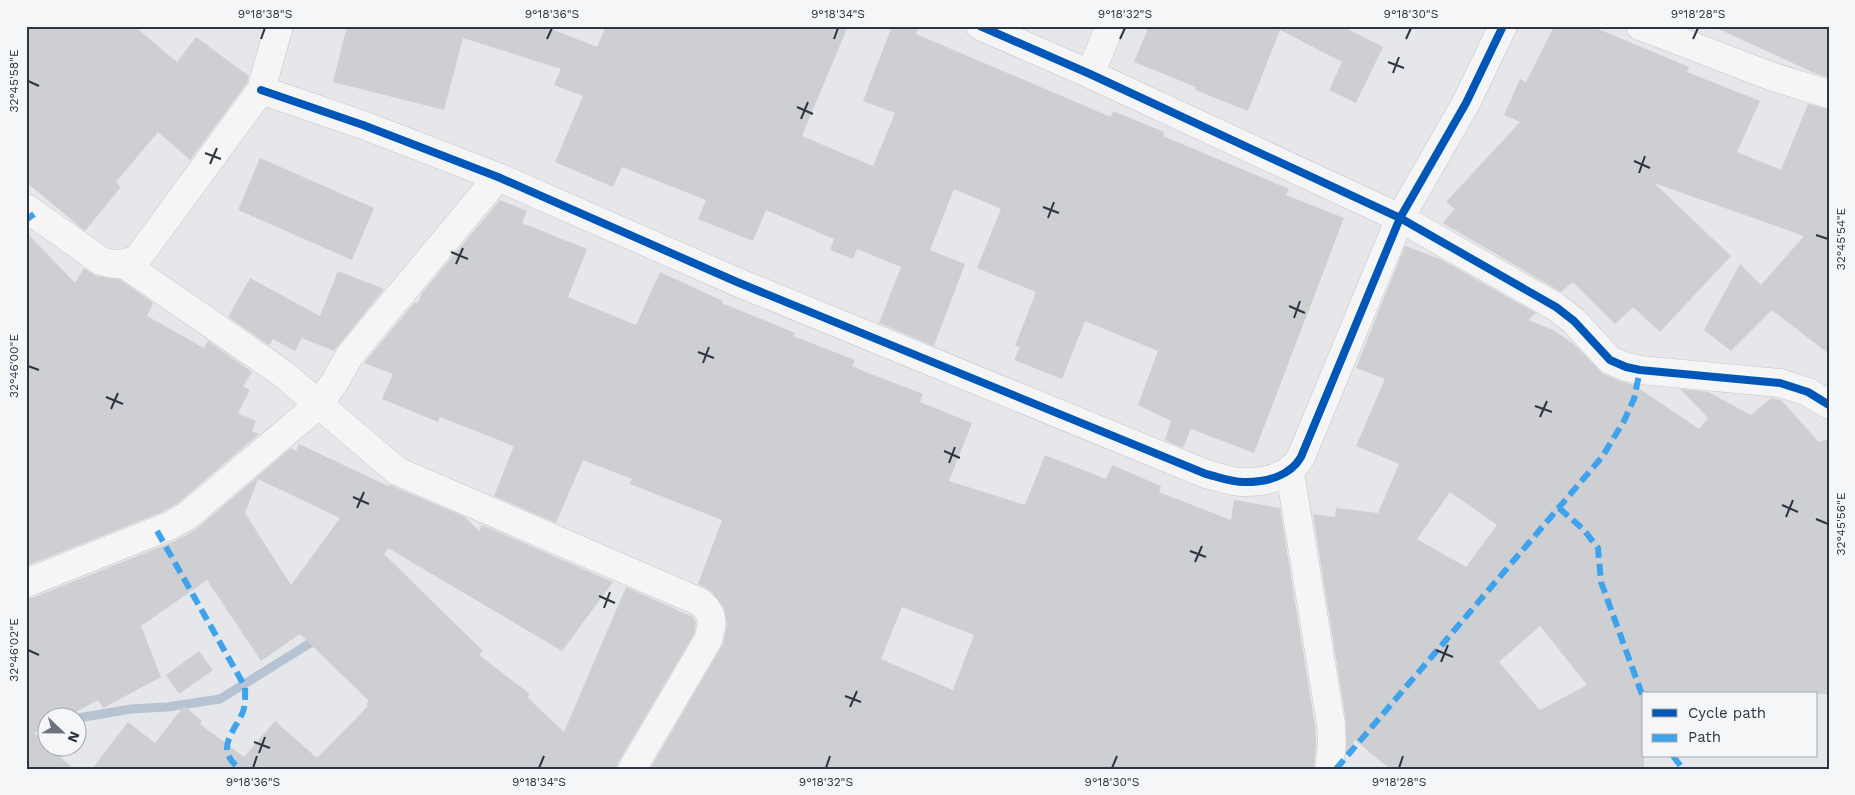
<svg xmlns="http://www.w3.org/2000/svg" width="1855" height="795" viewBox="0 0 1855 795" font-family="'Work Sans',sans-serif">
<rect width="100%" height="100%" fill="#e5e7ea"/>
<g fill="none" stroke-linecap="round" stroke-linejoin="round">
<!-- stream -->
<path stroke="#b7c3d2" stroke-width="9" d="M78 718 131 709 167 707 220 699 320 637"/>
</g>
<!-- building -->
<path fill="#cecfd2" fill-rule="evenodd" d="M26 26H134L177 62 196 37 249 76 247 83 190 160 158 132 116 182 121 187 85 231 26 182Z
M347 26H544L597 47 606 26H848L802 136 873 166 895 113 863 101 892 26H919L916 34 1111 117 1113 111 1164 132 1163 136 1289 189 1286 195 1344 218 1254 453 1191 429 1183 448 1165 440 1171 421 1138 405 1158 351 1085 321 1062 379 1014 360 1020 347 1015 346 1036 292 977 268 1001 209 954 189 930 250 965 264 934 346 879 323 901 267 857 249 853 259 830 250 834 239 766 210 753 241 698 219 706 200 622 167 613 187 555 162 583 96 554 85 561 69 463 38 444 110 333 82Z
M1149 26H1342L1383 47 1356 103 1329 90 1342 62 1280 30 1248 111 1195 90 1196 87 1134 62Z
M1554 26H1591L1689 67 1687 72 1760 101 1737 152 1781 170 1808 104 1829 109V354L1772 310 1731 351 1704 330 1740 264 1761 285 1804 236 1654 183 1731 256 1660 332 1633 307 1615 324 1573 282 1561 292 1443 223 1455 209 1446 202 1520 122 1504 115 1520 79 1526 82Z
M1712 26H1829V78L1812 72Z
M260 158 374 208 352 260 238 210Z
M500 200 527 211 522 223 587 249 568 297 636 325 660 272 723 301 722 303 795 333 793 336 855 360 852 366 863 371 923 394 920 402 972 423 949 481 1025 505 1045 455 1106 479 1112 465 1161 486 1159 492 1231 520 1234 500 1280 508 1315 726 1316 743 1314 769H650L723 644 727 624 724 608 711 591 698 584 722 520 630 484 632 479 583 460 556 523 494 496 514 446 440 417 438 422 382 399 393 374 364 363 415 302 418 303 422 293ZM902 607 974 635 953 690 881 659Z
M26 232 75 283 84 268 96 276 119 279 153 303 147 316 204 348 208 341 252 372 243 386 250 390 238 413 256 421 252 431 259 434 178 503 162 512 26 566Z
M1405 246 1440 259 1536 313 1528 320 1553 330 1575 345 1603 374 1620 381 1634 385 1699 429 1708 418 1680 389 1708 392 1751 415 1771 398 1781 400 1819 442 1829 439V694H1644V769H1390L1355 740 1346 755V721L1313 514 1335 517 1336 508 1378 513 1399 464 1356 446 1385 379 1356 368ZM1450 492 1497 525 1466 567 1417 539ZM1540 626 1587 685 1540 710 1499 662Z
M338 271 384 289 334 351 302 338 295 351 273 339 269 345 228 317 250 278 320 316Z
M299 444 388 486 390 485 465 517 479 531 482 525 613 582 562 651 388 548 384 554 483 651 479 655 530 694 527 697 564 732 626 587 693 617 696 623 694 634 619 761 616 769H92L128 722 155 743 184 706 202 721 200 724 244 757 275 721 317 758 368 706 366 704 369 701 300 634 261 661 207 580 141 626 161 677 103 708 98 700 65 718H48V727L34 733 48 745V748H50L74 769H26V598H32L175 541 195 530 291 448 296 451ZM258 479 340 518 291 585 245 513Z
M199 651 213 670 179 694 166 675Z"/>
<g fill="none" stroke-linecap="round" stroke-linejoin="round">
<defs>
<path id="minor" d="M980 26 1090 74 1400 218 1556 307 1574 321 1610 360 1626 367 1640 370 1780 383 1808 392 1829 405
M1640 26 1773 77 1829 94
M1090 74 1110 26
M261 90 363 125 498 177 737 282 1206 474C1219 477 1233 483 1246 482 1267 482 1290 476 1301 457L1400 218 1466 103 1503 26
M26 208 101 261C115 266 124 264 137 259L261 90 279 26
M124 264 282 373 397 471 700 602C715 615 713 623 708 640L632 769
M1290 472 1331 724 1332 743 1329 769
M26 583 169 526 187 516 318 405 334 383 350 355 498 177"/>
</defs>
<!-- minor casing -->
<use href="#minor" stroke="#c3c5c8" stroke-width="29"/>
<!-- minor -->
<use href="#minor" stroke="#f5f5f6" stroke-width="28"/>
<!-- quiet -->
<path stroke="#3ea3ec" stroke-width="6" stroke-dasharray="12 6" stroke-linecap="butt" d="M26 220 34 214
M1559 508 1583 529 1598 548 1601 582 1644 700
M157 531 245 687C245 696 246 706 242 714 232 735 215 749 240 769
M1673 756 1683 769
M1336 769 1602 457 1624 421 1634 399 1640 370"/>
<defs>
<path id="cycleway" d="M980 26 1090 74 1400 218 1556 307 1574 321 1610 360 1626 367 1640 370 1780 383 1808 392 1829 405
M261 90 363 125 498 177 737 282 1206 474C1219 477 1233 483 1246 482 1267 482 1290 476 1301 457L1400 218 1466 103 1503 26"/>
</defs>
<!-- cycleway casing -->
<use href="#cycleway" stroke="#f4f6f8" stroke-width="11"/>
<!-- cycleway -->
<use href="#cycleway" stroke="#0057b8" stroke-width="8"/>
</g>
<!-- ticks -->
<path fill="none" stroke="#2d3442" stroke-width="2" d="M261 39 265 28M547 39 552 28M834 39 838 28M1120 39 1125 28M1406 39 1411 28M1693 39 1698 28M1388 62 1404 68M1393 73 1399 57M28 81 39 86M797 107 813 114M801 119 808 102M205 153 221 159M1634 161 1650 168M210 164 217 148M1639 173 1645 156M1043 207 1059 213M1048 218 1054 202M1816 235 1828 239M451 252 468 259M456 264 463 248M1289 306 1305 313M1294 318 1300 301M698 352 714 358M703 363 709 347M28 366 39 370M106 397 123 404M1535 406 1552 412M111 409 118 393M1540 417 1547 401M944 451 960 458M949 463 955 447M353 497 369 504M1782 505 1798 512M357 508 364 492M1786 517 1793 500M1816 519 1828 524M1190 551 1206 557M1195 562 1202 546M599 596 615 603M604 608 610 592M28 650 39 655M1436 650 1453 657M1441 662 1448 645M845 696 861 702M850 707 857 691M254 742 270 748M259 753 265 737M253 768 257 756M539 768 544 756M826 768 830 756M1112 768 1117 756M1399 768 1403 756"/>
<!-- border -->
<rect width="1855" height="795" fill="none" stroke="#f4f6f8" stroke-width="55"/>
<!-- legend -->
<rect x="1642" y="692" width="175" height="65" fill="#f4f6f8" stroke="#a4a8af"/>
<rect x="1652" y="709" width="25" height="8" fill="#0057b8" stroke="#a4a8af"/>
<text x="1688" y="718" font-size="15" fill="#2d3442">Cycle path</text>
<rect x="1652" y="734" width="25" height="8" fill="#3ea3ec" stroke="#a4a8af"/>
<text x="1688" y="742" font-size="15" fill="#2d3442">Path</text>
<!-- north arrow -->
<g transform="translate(62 732) rotate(112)"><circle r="24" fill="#f4f6f8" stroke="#a4a8af"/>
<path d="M0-4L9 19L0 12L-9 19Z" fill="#6d737d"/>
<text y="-8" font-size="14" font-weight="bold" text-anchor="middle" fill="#2d3442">N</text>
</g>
<rect x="28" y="28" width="1800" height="740" fill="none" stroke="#2d3442" stroke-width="2"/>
<g font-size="12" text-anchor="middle" fill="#2d3442">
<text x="265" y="18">9°18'38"S</text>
<text x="552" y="18">9°18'36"S</text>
<text x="838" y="18">9°18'34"S</text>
<text x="1125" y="18">9°18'32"S</text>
<text x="1411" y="18">9°18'30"S</text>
<text x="1698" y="18">9°18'28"S</text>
<text transform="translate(14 81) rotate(-90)" y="4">32°45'58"E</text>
<text transform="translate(1841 239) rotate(-90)" y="4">32°45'54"E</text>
<text transform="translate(14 366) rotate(-90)" y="4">32°46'00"E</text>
<text transform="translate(1841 524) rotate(-90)" y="4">32°45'56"E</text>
<text transform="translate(14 650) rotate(-90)" y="4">32°46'02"E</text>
<text x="253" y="786">9°18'36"S</text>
<text x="539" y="786">9°18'34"S</text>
<text x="826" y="786">9°18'32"S</text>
<text x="1112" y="786">9°18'30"S</text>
<text x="1399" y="786">9°18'28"S</text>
</g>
</svg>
